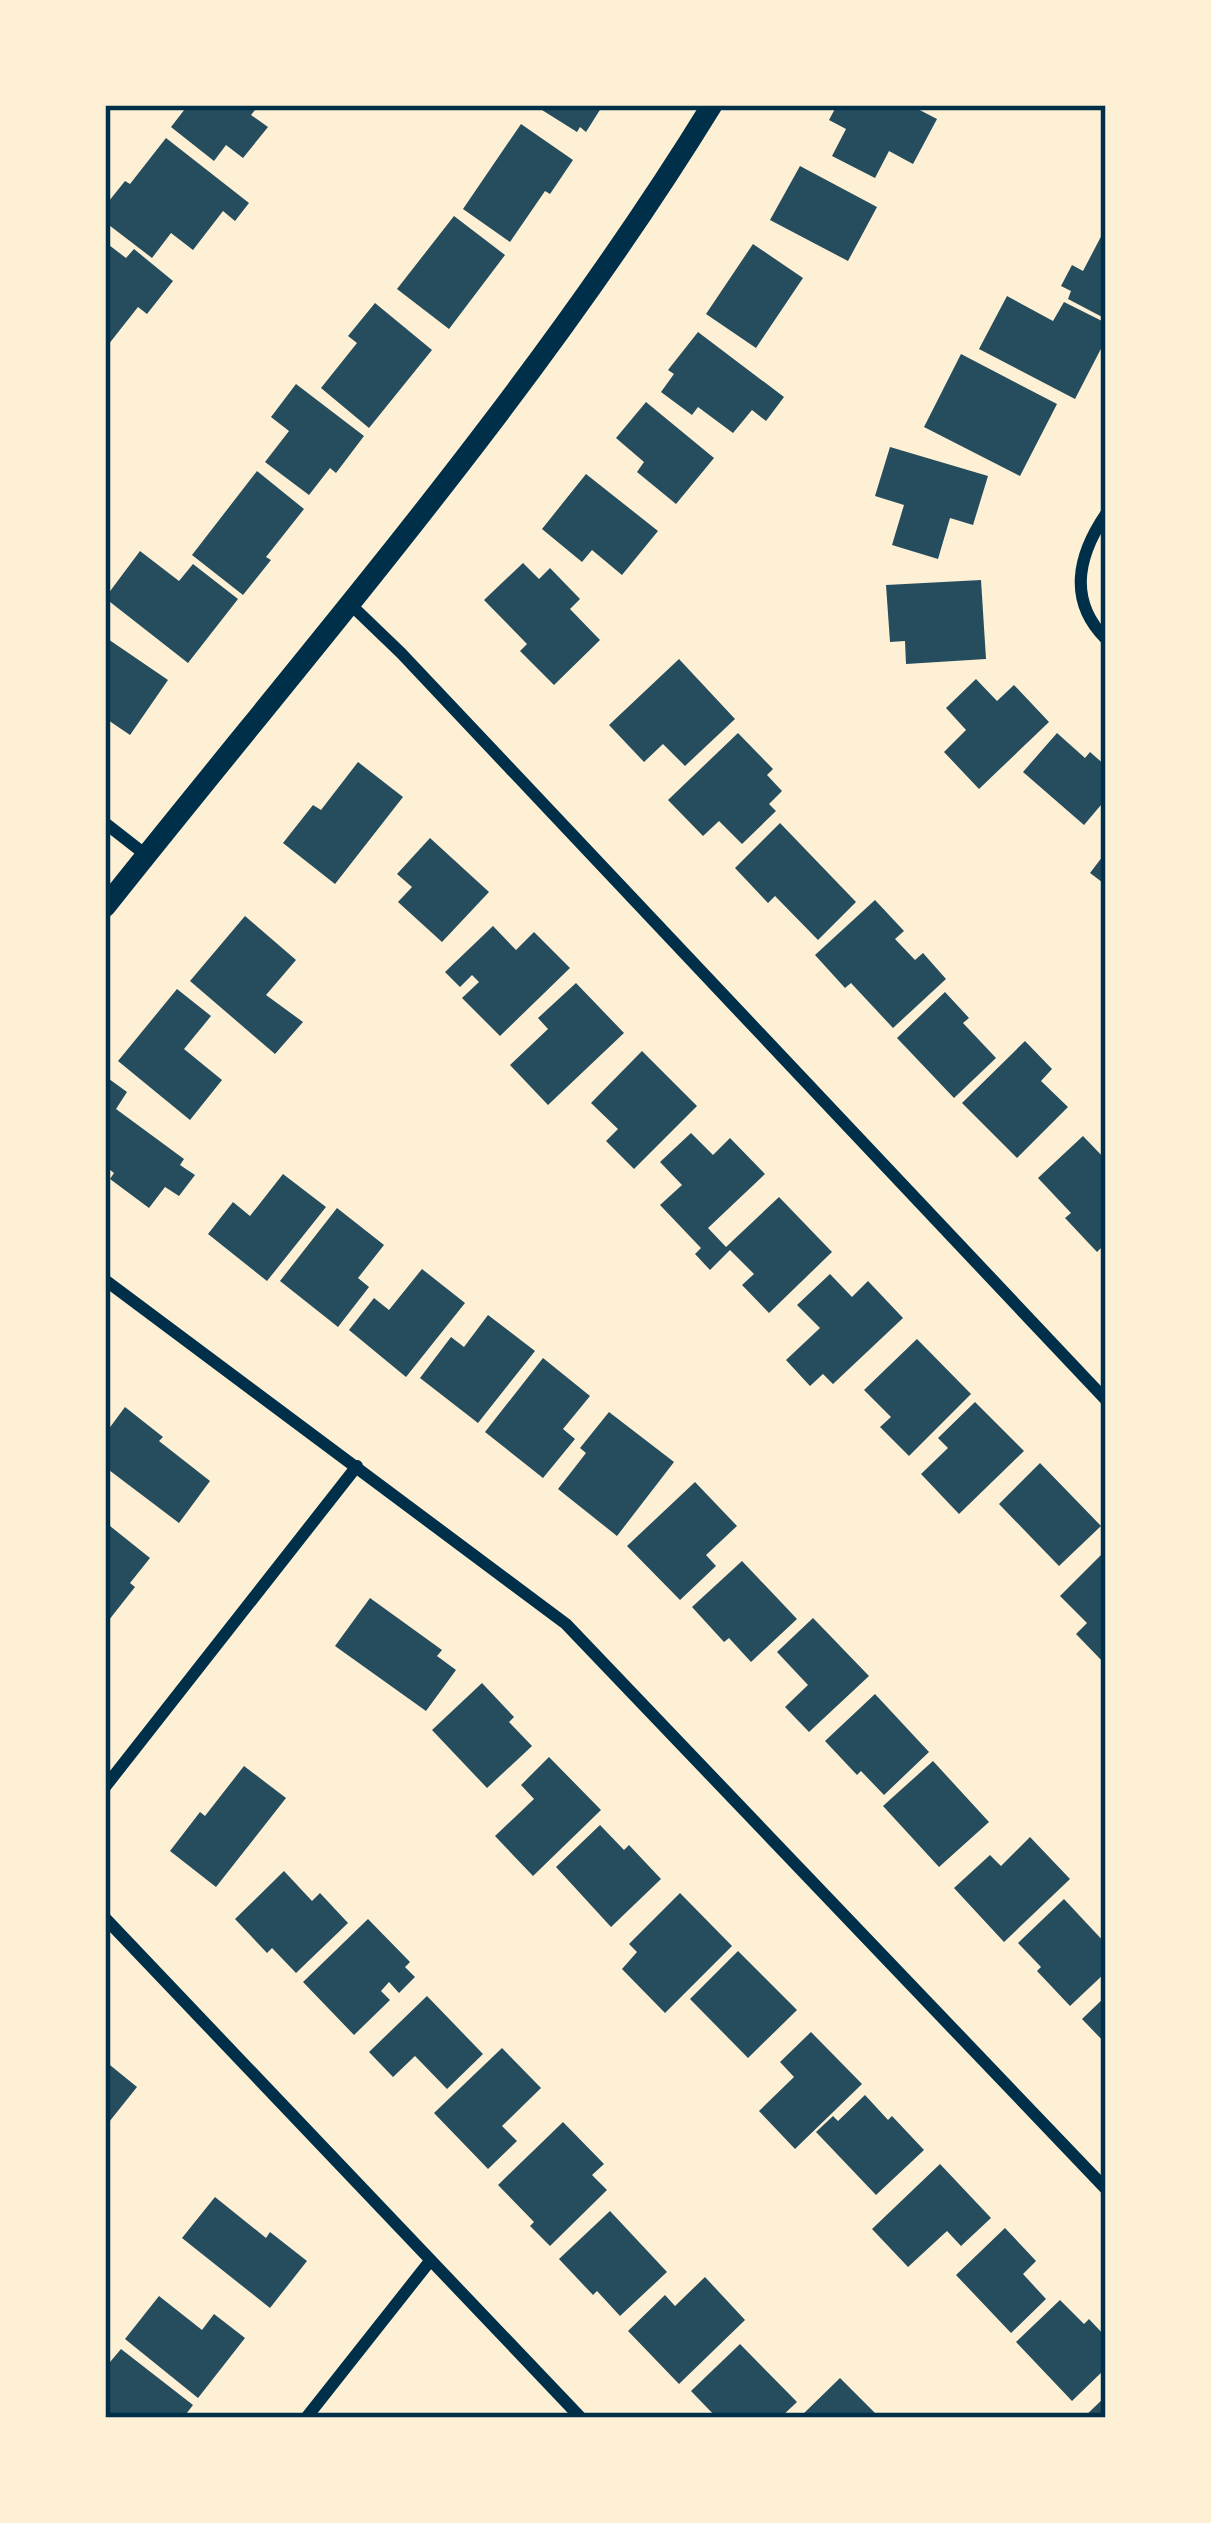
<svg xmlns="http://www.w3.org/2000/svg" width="1211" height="2523" viewBox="0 0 1211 2523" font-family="Barlow,sans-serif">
<rect width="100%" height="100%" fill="#fdf0d5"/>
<!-- building -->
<path fill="#264d5e" d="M188 105H259L251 115 268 127 243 158 226 145 214 161 171 127Z
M534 105H603L586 132 580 127 577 132Z
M837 105H910L937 119 913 164 889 151 875 178 832 156 846 129 829 120Z
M521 124 573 160 550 194 545 191 510 242 463 209Z
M166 138 249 203 235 221 223 211 193 250 171 233 152 258 105 222V206L125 181 130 184Z
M800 166 877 207 848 261 770 220Z
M454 216 505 255 449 329 397 289Z
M1106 227V319L1068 299 1071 291 1061 286 1072 265 1083 271Z
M105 242 126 258 134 249 173 281 147 314 138 307 108 345Z
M753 244 803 278 756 348 706 314Z
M1007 296 1053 321 1064 302 1106 323V339L1075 399 979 349Z
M375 303 432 350 369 428 321 388 357 343 348 336Z
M698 332 784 397 766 421 752 410 733 433 698 407 692 415 661 392 674 374 668 370Z
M961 354 1057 404 1020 476 924 427Z
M296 384 364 436 336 473 330 468 309 495 265 462 289 431 271 417Z
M646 402 714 458 676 504 637 472 644 462 616 438Z
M890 447 988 476 973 525 950 518 938 559 892 545 904 505 875 496Z
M257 471 304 509 266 557 271 560 243 595 192 555Z
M586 474 658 531 622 575 592 550 582 562 542 529Z
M140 551 179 581 193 564 238 599 188 663 105 598Z
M523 563 539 579 550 568 580 599 570 609 600 640 554 685 520 651 527 644 484 600Z
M981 580 986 659 906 664 905 641 890 642 886 585Z
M105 637 168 680 130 735 105 718Z
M679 659 735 719 685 766 663 744 644 762 609 725Z
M976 679 997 701 1014 685 1049 722 979 789 944 752 966 730 946 708Z
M738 733 773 769 767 775 782 791 769 804 776 811 742 844 719 821 703 836 668 800Z
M1057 733 1085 758 1090 752 1106 766V799L1084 825 1023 772Z
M358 762 403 797 335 884 283 843 313 805 321 810Z
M780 823 856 902 818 940 775 896 768 903 735 868Z
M430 838 489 892 442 942 398 902 412 887 397 874Z
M1106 852V885L1090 873Z
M875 900 904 931 895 939 915 960 923 953 946 979 893 1028 851 983 845 988 815 955Z
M245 916 296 960 266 995 303 1022 275 1054 190 981Z
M493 926 516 950 534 932 570 968 500 1036 462 998 479 982 472 975 460 987 445 972Z
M576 983 624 1033 548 1105 510 1065 548 1029 538 1018Z
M177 989 211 1016 184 1049 222 1080 190 1120 118 1061Z
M945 992 969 1018 963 1023 996 1058 954 1098 897 1038Z
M1025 1041 1052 1069 1041 1081 1068 1107 1017 1158 962 1103Z
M642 1051 697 1106 634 1169 606 1141 618 1129 591 1103Z
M105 1076 127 1092 116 1109 184 1159 180 1165 195 1175 179 1196 165 1187 149 1208 110 1179 114 1173 105 1166Z
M691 1133 713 1155 730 1138 765 1174 708 1228 726 1247 779 1197 832 1252 769 1313 742 1285 754 1274 730 1250 710 1270 695 1254 701 1248 660 1205 682 1185 660 1162Z
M1083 1136 1106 1160V1243L1097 1252 1065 1218 1071 1213 1038 1178Z
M283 1174 326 1207 267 1281 208 1234 233 1202 250 1216Z
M337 1208 384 1245 358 1278 369 1287 338 1327 280 1281Z
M422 1269 465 1303 406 1377 349 1330 374 1298 389 1310Z
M830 1274 852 1297 868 1281 903 1318 833 1384 823 1374 810 1386 786 1360 820 1328 797 1305Z
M488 1315 535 1351 478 1423 420 1378 451 1337 464 1347Z
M917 1339 971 1394 909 1456 880 1427 891 1417 864 1390Z
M543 1358 590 1396 563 1429 575 1439 543 1478 485 1432Z
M975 1402 1024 1451 959 1514 921 1474 948 1448 938 1438Z
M125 1407 163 1437 159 1441 210 1481 179 1523 105 1467V1434Z
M609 1412 674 1462 617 1536 558 1489 586 1453 580 1448Z
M1040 1463 1101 1526 1059 1566 999 1504Z
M695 1482 737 1526 706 1555 716 1566 680 1600 627 1546Z
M105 1522 150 1558 130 1583 135 1587 105 1625Z
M1106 1550V1665L1076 1634 1087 1623 1060 1596Z
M742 1561 797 1619 751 1662 729 1638 724 1642 692 1607Z
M370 1598 442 1650 437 1656 456 1670 426 1711 335 1646Z
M813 1618 869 1676 809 1732 785 1707 808 1685 777 1652Z
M482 1683 514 1717 509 1722 532 1746 487 1788 432 1730Z
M875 1694 929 1752 884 1795 861 1771 857 1775 825 1741Z
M549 1757 601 1810 533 1876 495 1836 534 1799 521 1785Z
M933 1761 989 1822 939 1867 883 1806Z
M244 1766 286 1798 216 1887 170 1851 200 1812 205 1816Z
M600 1825 624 1850 629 1845 661 1879 611 1927 556 1867Z
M1030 1837 1070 1879 1004 1942 954 1888 990 1855 1001 1866Z
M284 1871 312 1901 320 1893 348 1923 296 1973 272 1948 267 1953 235 1919Z
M680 1893 732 1946 665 2013 622 1969 637 1952 629 1944Z
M1064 1899 1106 1944V1972L1070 2006 1037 1971 1041 1967 1018 1943Z
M368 1919 410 1962 405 1967 415 1977 399 1993 389 1982 381 1991 390 2000 354 2035 303 1982Z
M738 1951 797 2010 748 2058 690 1999Z
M427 1996 483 2054 447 2089 415 2056 393 2077 369 2052Z
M1106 1996V2044L1082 2019Z
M811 2032 862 2084 795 2149 759 2111 794 2077 780 2062Z
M502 2048 541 2088 502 2126 517 2141 488 2169 434 2113Z
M105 2061 137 2087 105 2127Z
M865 2095 888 2120 892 2116 924 2150 876 2195 816 2132 833 2116 838 2121Z
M563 2122 604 2164 592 2175 607 2190 550 2246 530 2226 534 2222 498 2185Z
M940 2164 991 2218 961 2246 947 2231 908 2267 872 2229Z
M215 2197 266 2238 270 2232 307 2261 270 2308 182 2238Z
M610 2211 667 2272 620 2316 597 2291 593 2295 559 2259Z
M1005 2228 1036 2261 1023 2274 1046 2299 1011 2333 956 2275Z
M705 2277 745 2320 679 2384 628 2331 665 2295 675 2306Z
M159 2296 202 2330 214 2314 245 2338 198 2398 125 2339Z
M1060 2300 1084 2324 1089 2319 1106 2337V2368L1072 2401 1016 2342Z
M740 2344 797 2402 780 2418H717L691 2391Z
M121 2349 193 2405 183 2418H113L105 2411V2368Z
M840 2378 880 2418H799Z
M1106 2396V2418H1083Z"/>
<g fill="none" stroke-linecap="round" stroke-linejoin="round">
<!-- minor -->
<path stroke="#003049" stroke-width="12" d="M1106 514C1078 555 1067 600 1106 639
M349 603 401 653 1106 1400
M105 823 146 855
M105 1280 566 1624 1106 2189
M105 1787 357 1466
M105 1918 581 2418
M306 2418 430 2261"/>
<!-- tertiary -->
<path stroke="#003049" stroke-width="21" d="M105 907C313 645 536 391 712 105"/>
</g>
<!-- border -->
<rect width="1211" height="2523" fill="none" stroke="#fdf0d5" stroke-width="216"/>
<rect x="108" y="108" width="995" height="2307" fill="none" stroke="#003049" stroke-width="4.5"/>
</svg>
